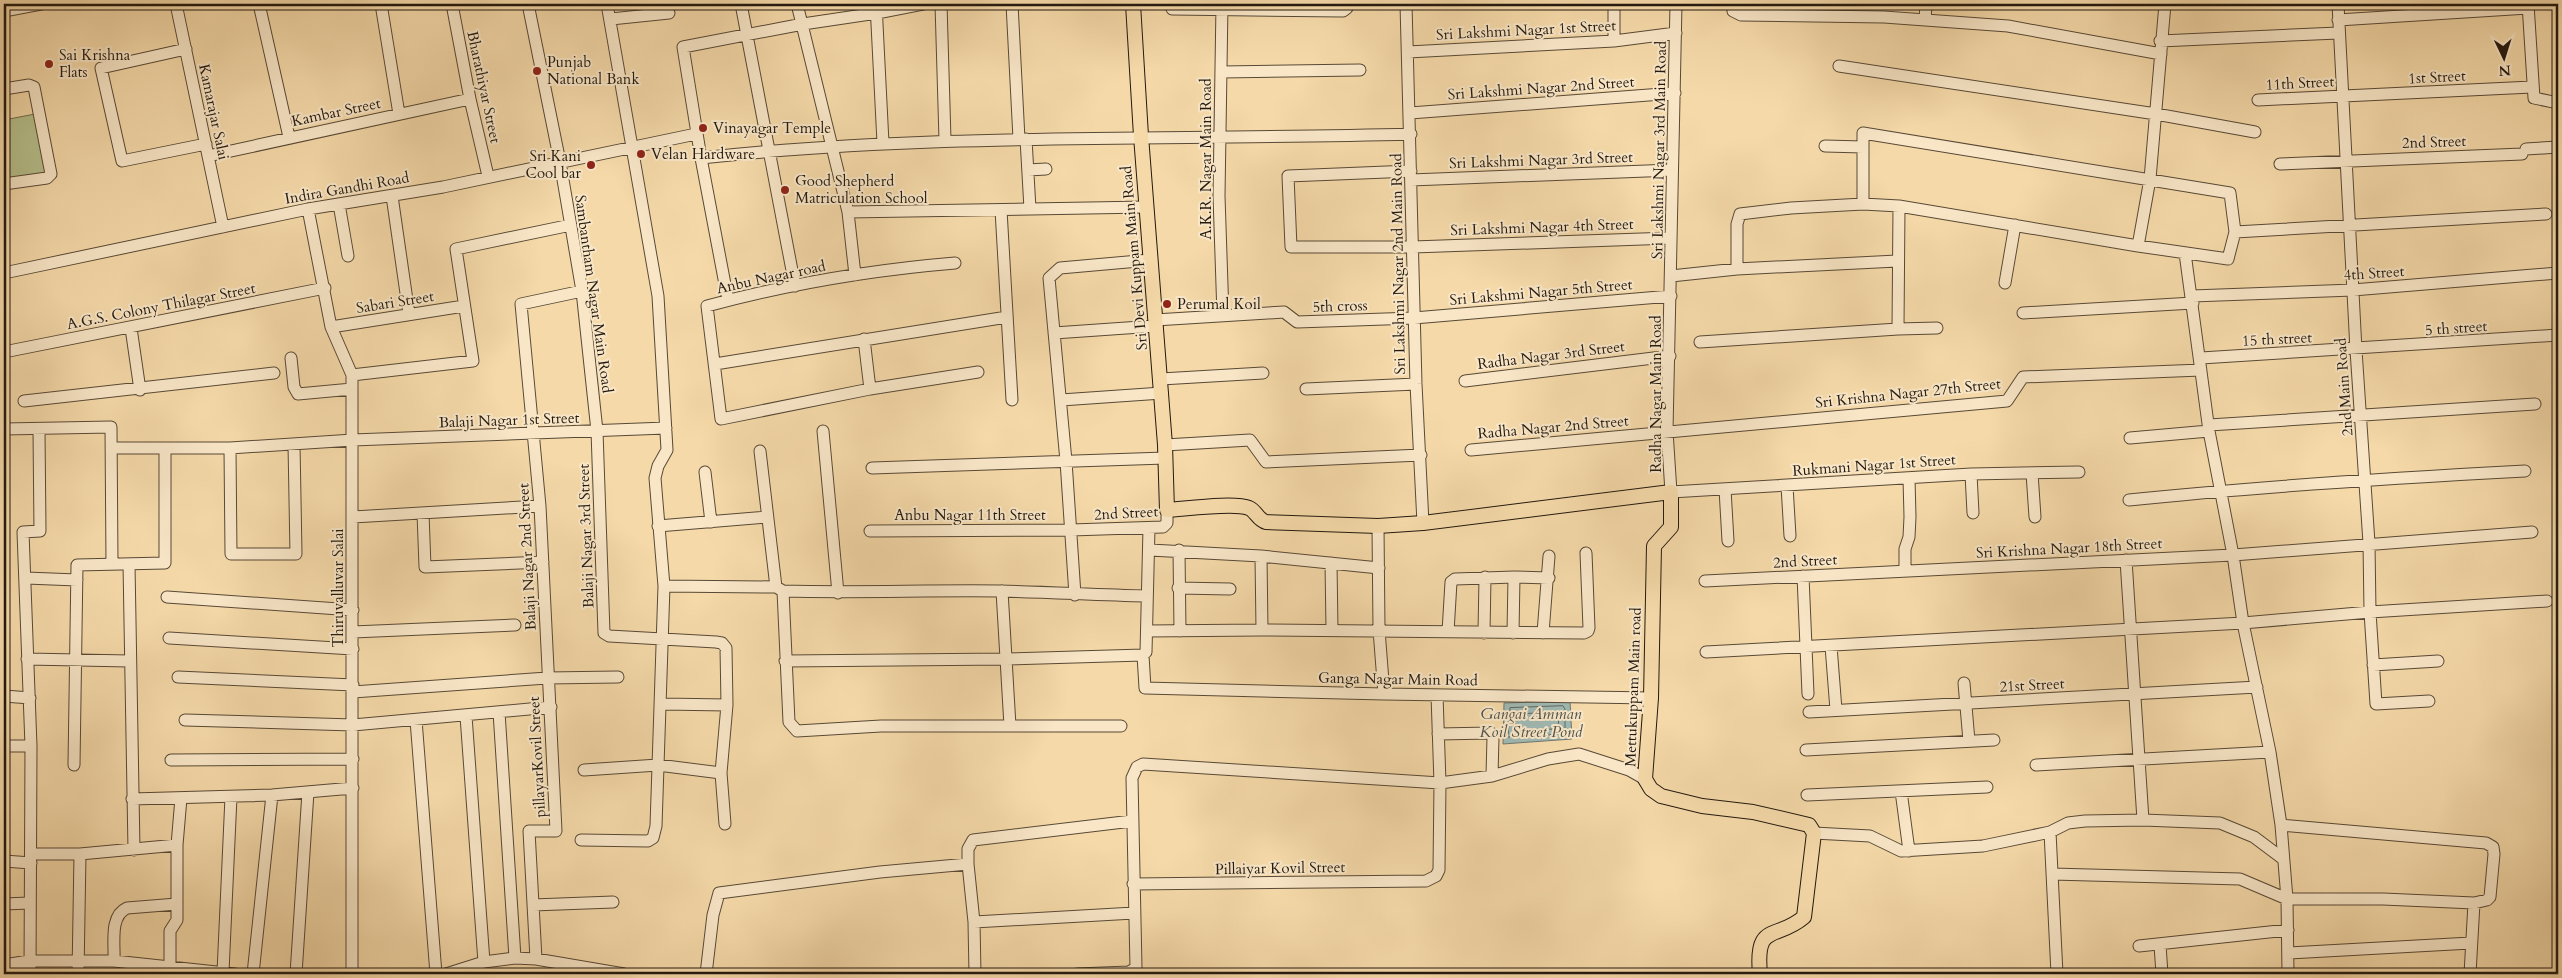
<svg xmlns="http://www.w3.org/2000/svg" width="2562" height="978" viewBox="0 0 2562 978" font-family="Cardo,serif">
<rect width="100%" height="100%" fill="#f5d9a9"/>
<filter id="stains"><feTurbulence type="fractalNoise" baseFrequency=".004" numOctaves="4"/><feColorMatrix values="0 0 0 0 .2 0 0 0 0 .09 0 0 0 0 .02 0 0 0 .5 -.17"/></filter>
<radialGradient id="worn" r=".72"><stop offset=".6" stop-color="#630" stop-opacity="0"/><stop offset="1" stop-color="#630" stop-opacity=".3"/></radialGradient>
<!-- green -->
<path fill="#b6c08c" stroke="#6c6c4e" d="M35 114 47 177 4 185V120Z"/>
<!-- water -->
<path fill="#9fb8b2" stroke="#6d7871" d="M1570 701 1572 739 1503 744 1504 703Z"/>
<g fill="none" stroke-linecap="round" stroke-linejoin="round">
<!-- shore -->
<path stroke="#616860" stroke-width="1" d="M1563 706 1565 709V734L1508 737 1510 708Z
M1557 713 1559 715 1558 729 1515 730 1516 714Z"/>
<defs>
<path id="minor" d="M176 4 223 227
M259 4 289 137
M381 4 399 114
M452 4 470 99 488 176
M528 4 560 162 582 291 597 431 604 633 609 636 716 642 722 643 726 648 727 705 721 773 725 824
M741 4 795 286
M797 4 848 212 855 275
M876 4 883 143
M923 4 877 13 803 24 683 47 701 158C937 132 1174 141 1411 134
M941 4 945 140
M1012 4 1019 139
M1222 4 1219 196 1223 315
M1406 4 1416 384 1423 523
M1614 4V41
M1676 4 1667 431 1671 492 1971 474 2079 472
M1733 4V11L1741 15 1884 17 2008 26 2161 54
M2338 4 2356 350 2369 543 2370 612 2376 704 2429 701
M2528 4 2534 98 2558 103
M1172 9 1343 11 1347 8V4
M4 11 41 4
M611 19 669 13
M1925 20 1926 4
M2338 20 2528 8
M2160 41 2338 33
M186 49 101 68 122 161 206 144
M1408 52 1614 41 1676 33
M1839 66 2156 114 2255 132
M1222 72 1360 70
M4 89 29 85 34 87 51 174 47 178 4 184
M2258 100 2532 87
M1410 113 1675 93
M1026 139 1030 209
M1825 146 1863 147
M2526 149 2558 147
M208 156 470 99
M701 158 728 300
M2280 164 2522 154
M1028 170 1046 169
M1411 171 1288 176 1291 247H1413L1671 238
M1411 180 1672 170
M392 196 409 314
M339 204 348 256
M308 209 331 327 352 375V974
M1001 210 1012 400
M848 212 1146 207
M2235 232 2546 214
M2138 246 2150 179 2165 4
M2185 253 2209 431 2233 555 2243 623 2270 752 2281 825 2287 899 2288 974
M955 263C871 270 788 284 707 306L721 419 870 389 978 372
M1737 269 1897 261
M4 273 308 209 443 187 696 134
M1671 276 1737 269V224L1740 214 1791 208 1863 204 1899 206 2138 246 2228 259 2235 232 2230 193 1863 133V204
M2005 283 2015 225
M2192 296 2353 290 2558 273
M2023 313 2193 303
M1155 320 1284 312 1297 322 1414 318 1671 296
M331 327 464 306
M131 328 140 390
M1898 329 1937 328
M1054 333 1155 326
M864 339 870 389
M1700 342 1898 329 1899 206
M4 352 325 288
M291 358 294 387 298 394 352 389
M2201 358 2558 335
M715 364 1007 317
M352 375 473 361 456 249 571 225
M1161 379 1263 373
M1465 381 1670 356
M1306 389 1416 384
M1061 400 1162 393
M24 401 274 373
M2209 425 2535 404
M4 429 111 427 112 564
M823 431 838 593
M2130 438 2209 431
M1165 445 1250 440 1266 462 1421 455
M112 448H230L353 440 666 428
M230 448 231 554H296L294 444
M1471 450 2007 401 2023 377 2201 370
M760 451 776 587 783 591C856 593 929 590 1001 591 1050 592 1098 595 1146 596
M872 468 1165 458
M705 472 711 522
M2032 473 2035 517
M1971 474 1973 513
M1787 486 1790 536
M1725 489 1728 541
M2129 500C2261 486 2393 478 2525 471
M423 513 425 567 543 562
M353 517 540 506
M658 526 767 517
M1378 526 1379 630 1384 694
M1149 528 1146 652 1143 655 1145 688 1384 694 1651 698
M870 531 1071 530 1163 527 1167 523V510
M1150 550 1261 556 1379 568
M1179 550 1180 631
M1261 556 1262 630
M2126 560 2143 820
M1331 563 1332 630
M129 564 134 850
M1905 571V549L1909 537 1910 517 1909 478
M1803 576 1808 694
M1514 577 1549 578
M26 578 77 580
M1705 581 2233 555 2532 532
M664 586 776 587
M1178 588 1230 589
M783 591 789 722 797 731 881 726H1121
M1002 591 1010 726
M1075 595 1066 461 1049 278 1060 268 1150 260
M167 597 353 610
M1147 631 1262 630 1584 633 1588 631 1589 628 1586 553
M353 632 515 625
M1448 632 1451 582 1455 579 1514 577 1513 633
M1484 633 1485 577
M1543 633 1549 556
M169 638 353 649
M1831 646 1836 710
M1706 652 2243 623 2370 612 2547 601
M27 659 129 661
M785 661 1006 659 1143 655
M2373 665 2438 661
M178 677 353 685
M1964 683 1969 741
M353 692 547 678 618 677
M4 696 30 698
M662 704 727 705
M499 712 515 958
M1809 712 2257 687
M466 716 484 962
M185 720 353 725 551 707
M416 720 436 974
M1438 734 1491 733 1493 737 1492 776
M4 746H31
M1806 750 1994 740
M171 760 353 759
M74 765 77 565 165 563V448
M2036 765 2270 752
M584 770 658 765 721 773
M1901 791 1909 851
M1807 795 1987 787
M132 799 272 795 353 788
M2050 832 2057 974
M1814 833 1870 836 1901 851 1983 846 2050 832 2068 823 2085 821 2143 820 2220 823 2254 837 2282 858
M581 840 648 841 653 838 656 826 664 586 655 478 658 466 667 450 658 296 607 4
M31 854H80L177 845
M4 861 31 863
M2052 874 2240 879 2287 899H2383L2474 903 2487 900 2490 897 2494 854 2493 847 2486 843 2281 825
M1133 884 1426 881 1436 876 1439 870 1440 783 1437 695
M4 904 29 903
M533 905 613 902
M974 922 1134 913
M2160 945 2162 974
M2139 946 2288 930
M2289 953 2471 943
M536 959 529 831H556L540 506 521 304 582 291
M114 961C115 944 109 916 127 908L177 904
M4 965 29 961H114L235 974
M170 968V931L177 920V845L181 798
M1136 968 1132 778 1137 767 1143 764 1440 783 1492 776 1548 759 1579 754 1629 770 1645 779
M223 972 231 797
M30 974 31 746 23 532 40 531 39 430
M78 974 80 854
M253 974 272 795
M296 974 308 792
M446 974 484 962 515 958 536 959 624 974
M706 974 713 915 719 893 880 872 968 864
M975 974 974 922 968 864V849L973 840 1132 821
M1077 974 1129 972 1136 968
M2470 974 2474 903"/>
<path id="major" d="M1133 4 1141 136 1165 445 1167 510C1185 509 1234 502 1249 508 1256 511 1258 520 1266 522L1378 526 1423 523 1671 492V527L1654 546 1651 698 1645 779 1651 789 1661 796 1702 806 1753 812 1809 825 1814 833 1804 917C1776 941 1755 921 1760 974"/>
</defs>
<!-- minor casing -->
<use href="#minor" stroke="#584936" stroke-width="13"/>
<!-- major casing -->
<use href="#major" stroke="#23190f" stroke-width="16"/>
<!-- minor -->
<use href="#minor" stroke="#f8e6c7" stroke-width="11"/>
<!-- major -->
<use href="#major" stroke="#f5d9a9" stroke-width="14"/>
</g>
<!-- markers -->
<g fill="#8f2418" stroke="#f8e6c7" stroke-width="2">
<circle cx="49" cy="64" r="5"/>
<circle cx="537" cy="71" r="5"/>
<circle cx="703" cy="128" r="5"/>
<circle cx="641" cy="154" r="5"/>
<circle cx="591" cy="165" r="5"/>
<circle cx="785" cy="190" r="5"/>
<circle cx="1167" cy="304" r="5"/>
</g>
<g text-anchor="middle" stroke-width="4" stroke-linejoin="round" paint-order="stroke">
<!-- street labels -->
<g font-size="15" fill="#23190f" stroke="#f8e6c7">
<text transform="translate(1526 30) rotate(-3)" y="5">Sri Lakshmi Nagar 1st Street</text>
<text transform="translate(2437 77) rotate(-3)" y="5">1st Street</text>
<text transform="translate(2300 83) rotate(-3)" y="5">11th Street</text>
<text transform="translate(484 87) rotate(78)" y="5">Bharathiyar Street</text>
<text transform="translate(1541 88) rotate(-4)" y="5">Sri Lakshmi Nagar 2nd Street</text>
<text transform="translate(214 112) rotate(78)" y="5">Kamarajar Salai</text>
<text transform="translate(336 112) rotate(-12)" y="5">Kambar Street</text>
<text transform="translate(2434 142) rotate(-2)" y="5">2nd Street</text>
<text transform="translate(1659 150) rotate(-89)" y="5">Sri Lakshmi Nagar 3rd Main Road</text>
<text transform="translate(1206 159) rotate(-90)" y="5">A.K.R. Nagar Main Road</text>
<text transform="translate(1541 160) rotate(-2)" y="5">Sri Lakshmi Nagar 3rd Street</text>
<text transform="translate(347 188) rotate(-10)" y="5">Indira Gandhi Road</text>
<text transform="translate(1542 227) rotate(-2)" y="5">Sri Lakshmi Nagar 4th Street</text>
<text transform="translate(1134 258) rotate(-95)" y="5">Sri Devi Kuppam Main Road</text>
<text transform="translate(1398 264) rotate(-91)" y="5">Sri Lakshmi Nagar 2nd Main Road</text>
<text transform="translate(2374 273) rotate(-4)" y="5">4th Street</text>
<text transform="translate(771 277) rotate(-12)" y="5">Anbu Nagar road</text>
<text transform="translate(1541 292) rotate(-5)" y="5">Sri Lakshmi Nagar 5th Street</text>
<text transform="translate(594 294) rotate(82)" y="5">Sambantham Nagar Main Road</text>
<text transform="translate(395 302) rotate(-9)" y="5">Sabari Street</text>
<text transform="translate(161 306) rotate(-11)" y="5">A.G.S. Colony Thilagar Street</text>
<text transform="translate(1340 306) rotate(-2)" y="5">5th cross</text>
<text transform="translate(2456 328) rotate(-4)" y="5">5 th street</text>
<text transform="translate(2277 339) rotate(-3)" y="5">15 th street</text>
<text transform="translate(1551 355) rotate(-7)" y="5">Radha Nagar 3rd Street</text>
<text transform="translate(2344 387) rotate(-94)" y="5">2nd Main Road</text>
<text transform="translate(1908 393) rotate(-6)" y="5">Sri Krishna Nagar 27th Street</text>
<text transform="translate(1656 394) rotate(-90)" y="5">Radha Nagar Main Road</text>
<text transform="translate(509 420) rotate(-2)" y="5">Balaji Nagar 1st Street</text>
<text transform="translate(1553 427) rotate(-5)" y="5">Radha Nagar 2nd Street</text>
<text transform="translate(1874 465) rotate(-4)" y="5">Rukmani Nagar 1st Street</text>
<text transform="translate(1126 513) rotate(-3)" y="5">2nd Street</text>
<text x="970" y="520">Anbu Nagar 11th Street</text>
<text transform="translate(586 536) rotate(-92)" y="5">Balaji Nagar 3rd Street</text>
<text transform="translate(2069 548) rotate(-3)" y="5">Sri Krishna Nagar 18th Street</text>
<text transform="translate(527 557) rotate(-93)" y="5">Balaji Nagar 2nd Street</text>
<text transform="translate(1805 561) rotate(-3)" y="5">2nd Street</text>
<text transform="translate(338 588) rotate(-90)" y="5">Thiruvalluvar Salai</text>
<text transform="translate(1398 679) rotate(1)" y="5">Ganga Nagar Main Road</text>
<text transform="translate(2032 685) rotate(-3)" y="5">21st Street</text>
<text transform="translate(1633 687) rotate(-88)" y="5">Mettukuppam Main road</text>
<text transform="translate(537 757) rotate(-93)" y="5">pillayarKovil Street</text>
<text transform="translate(1280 868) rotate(-1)" y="5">Pillaiyar Kovil Street</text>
</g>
<!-- poi labels -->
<g font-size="15" fill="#23190f" stroke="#f8e6c7" text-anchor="start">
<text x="59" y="60">Sai Krishna<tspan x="59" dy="17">Flats</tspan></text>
<text x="547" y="67">Punjab<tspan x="547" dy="17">National Bank</tspan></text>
<text x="713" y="133">Vinayagar Temple</text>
<text x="651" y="159">Velan Hardware</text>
<text x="581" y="161" text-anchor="end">Sri Kani<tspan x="581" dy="17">Cool bar</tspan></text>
<text x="795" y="186">Good Shepherd<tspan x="795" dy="17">Matriculation School</tspan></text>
<text x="1177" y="309">Perumal Koil</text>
</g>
<!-- water labels -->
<g font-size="16" font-style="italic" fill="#4e5148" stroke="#f8e6c7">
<text x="1531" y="719">Gangai Amman<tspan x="1531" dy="18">Koil Street Pond</tspan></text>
</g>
</g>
<!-- margin -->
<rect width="2562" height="978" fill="none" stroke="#f5d9a9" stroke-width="20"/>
<rect x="5" y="5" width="2552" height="968" fill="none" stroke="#23190f" stroke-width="2.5"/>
<rect x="10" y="10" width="2542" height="958" fill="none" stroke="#23190f"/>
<!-- north arrow -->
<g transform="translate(2504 58) rotate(176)" stroke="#f8e6c7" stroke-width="4" paint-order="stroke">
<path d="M0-4L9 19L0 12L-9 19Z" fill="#23190f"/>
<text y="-8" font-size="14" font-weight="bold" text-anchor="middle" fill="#23190f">N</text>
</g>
<rect width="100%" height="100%" filter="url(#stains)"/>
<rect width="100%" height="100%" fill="url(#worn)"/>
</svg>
